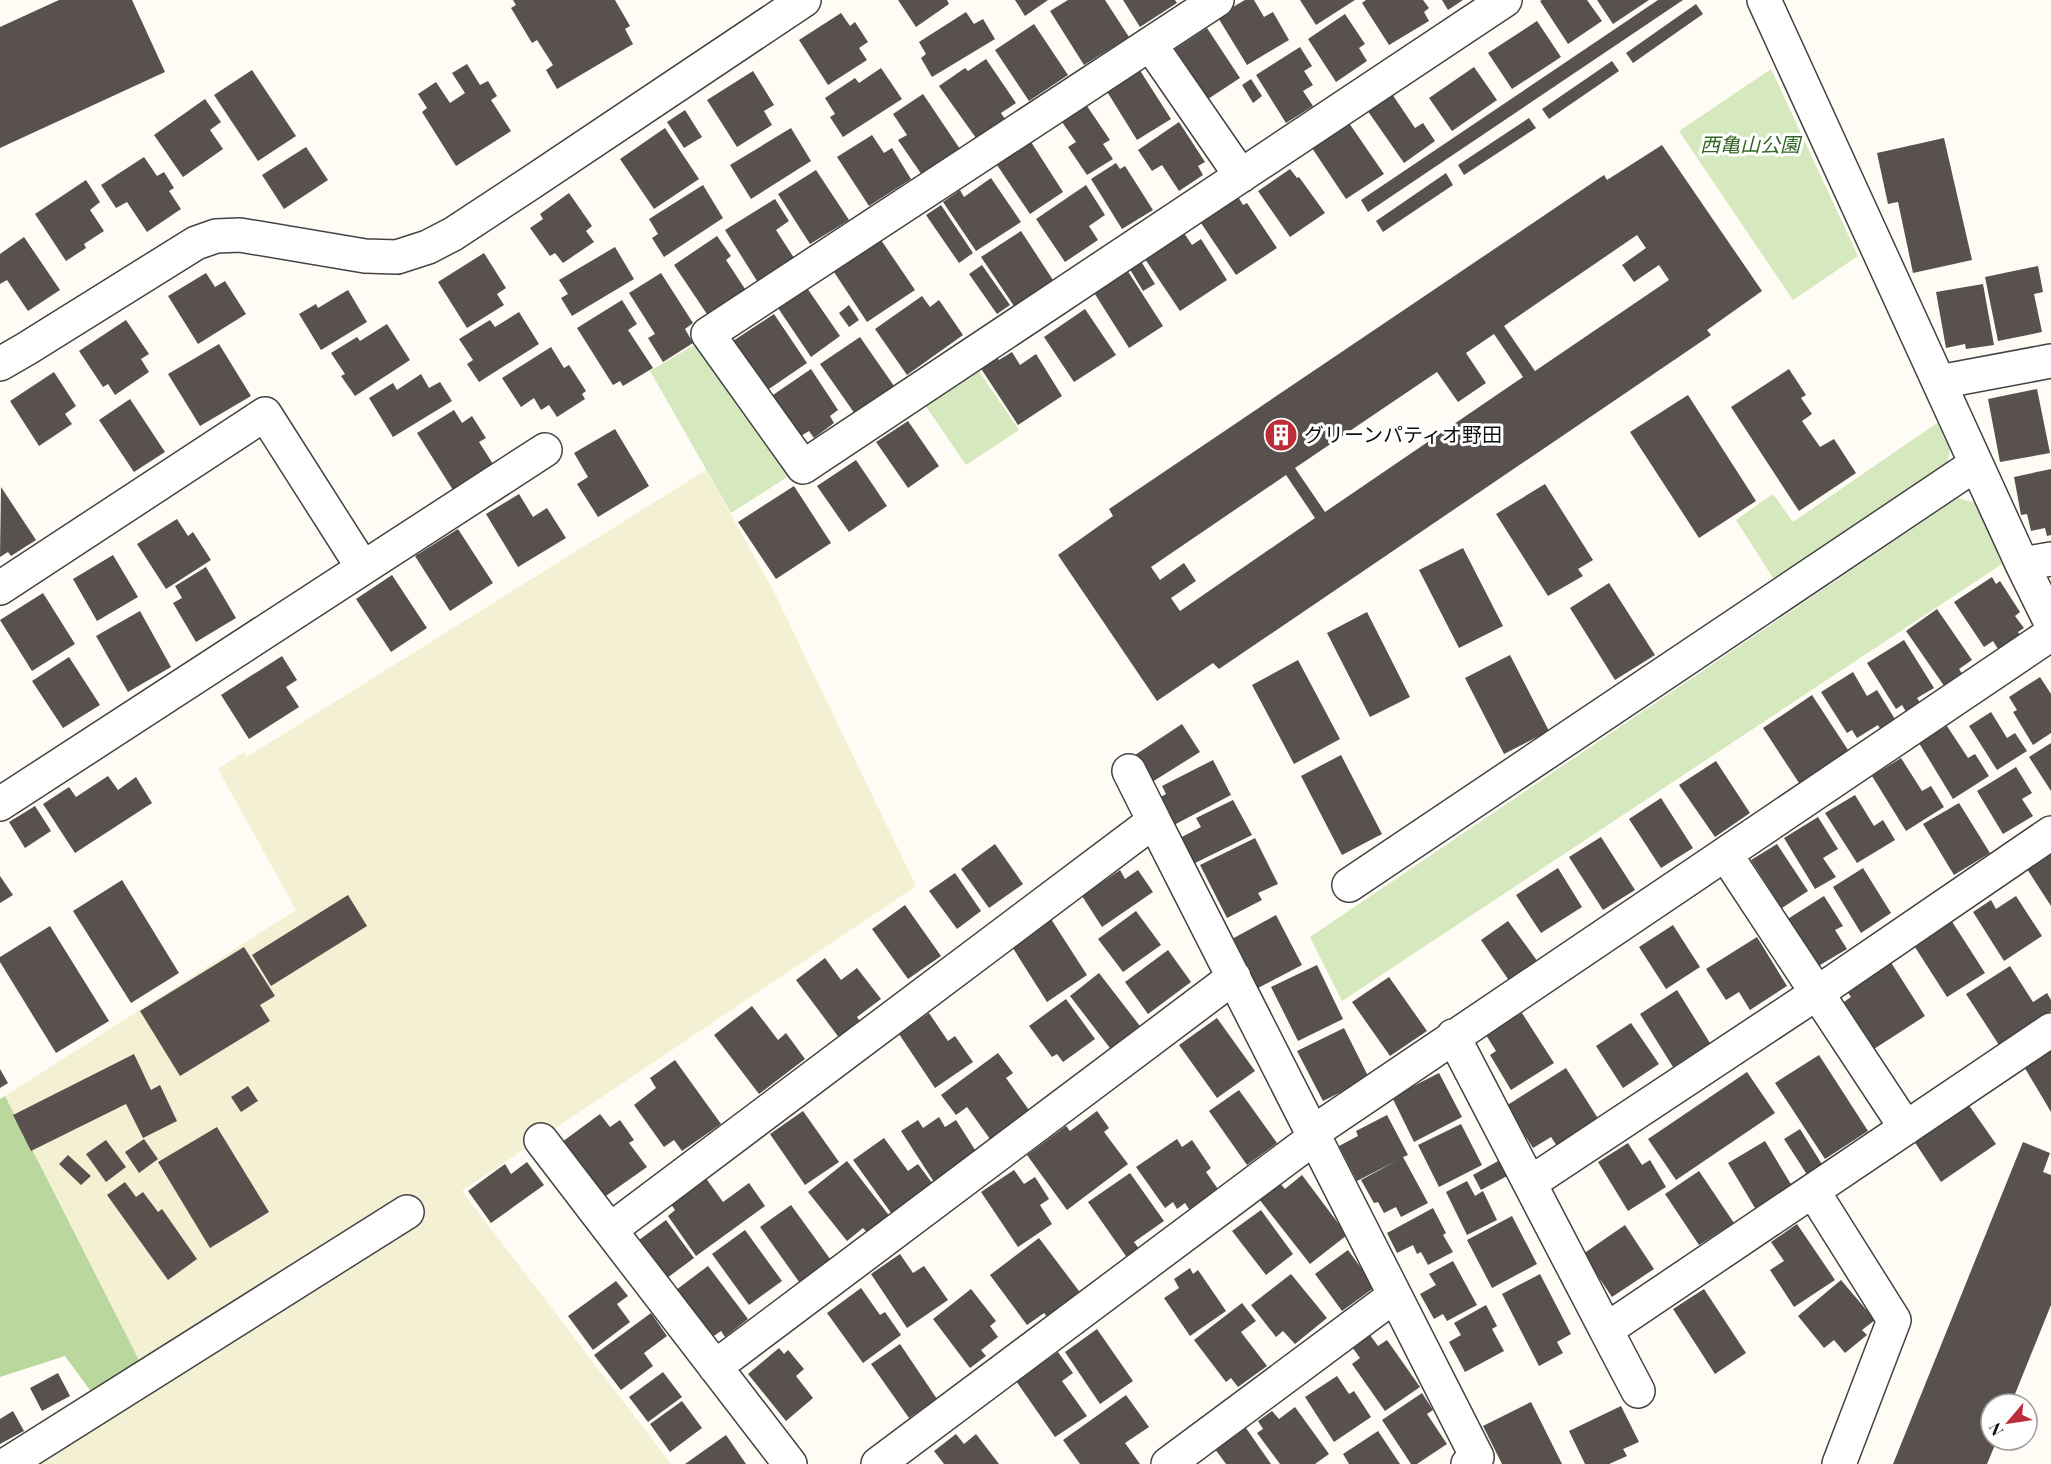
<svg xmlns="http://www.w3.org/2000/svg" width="2051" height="1464" viewBox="0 0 2051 1464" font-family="'Playfair Display','Noto Sans JP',serif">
<rect width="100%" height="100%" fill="#fefcf4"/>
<!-- farmland -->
<path fill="#f4f0d4" d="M706 470 773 590 916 886 462 1191 671 1464H29L142 1366 5 1096 296 910 218 769 244 752 247 757Z"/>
<!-- green -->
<path fill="#d5e8be" d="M1771 69 1858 256 1793 300 1679 131Z
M701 341 792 474 731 513 650 371Z
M974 364 1019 430 966 465 921 399Z
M1937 423 1950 449 1947 466 1775 581 1736 520 1773 494 1793 522Z
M1958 498 1975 503 2002 564 1342 1001 1310 937Z"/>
<!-- forest -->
<path fill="#bad89e" d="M5 1096 142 1366 95 1397 65 1356 0 1377V1099Z"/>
<!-- building -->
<path fill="#58514d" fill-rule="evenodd" d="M59 0H132L165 72 0 148V27Z
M513 0H615L630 26 625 29 633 44 557 89 546 70 553 65 537 40 532 43 511 8 516 5Z
M898 0H947L949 4 916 27Z
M1015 0H1048L1025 16Z
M1068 0H1105L1129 37 1084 65 1050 11Z
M1123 0H1175L1177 3 1140 27Z
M1245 0H1254L1264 17 1273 12 1289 40 1247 65 1217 16Z
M1300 0H1355L1316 25Z
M1366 0H1423L1429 8 1424 12 1429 21 1389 45 1362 3Z
M1442 0H1463L1448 10Z
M1542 0H1587L1602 21 1568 44 1540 1Z
M1597 0H1649L1613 24Z
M1658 0H1683L1368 212 1361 200Z
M1696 4 1703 14 1633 63 1626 53Z
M966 12 974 24 983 19 995 39 932 77 921 58 926 54 919 42Z
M841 13 850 26 855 22 868 42 859 48 867 60 828 85 799 40Z
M1345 14 1365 44 1359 48 1367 61 1336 82 1308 39Z
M1537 21 1561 57 1512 89 1488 53Z
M1034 24 1068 75 1029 101 995 50Z
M1207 28 1240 78 1208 99 1175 49Z
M1300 47 1312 66 1304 71 1313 85 1303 91 1313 106 1286 123 1256 75Z
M986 59 1016 103 1001 113 1005 119 976 138 939 86 965 68 968 71Z
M1612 61 1619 71 1549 119 1542 109Z
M467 64 480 85 488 81 497 96 491 100 511 131 456 166 422 112 427 108 418 94 436 82 450 103 465 93 452 73Z
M1474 67 1497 100 1452 131 1429 98Z
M881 68 902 99 843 137 830 117 835 114 825 98 855 78 859 83Z
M1139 69 1171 119 1137 140 1106 90Z
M252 70 296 136 258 161 214 95Z
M753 71 774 105 764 111 772 125 737 147 707 100Z
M1251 79 1262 96 1253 103 1242 85Z
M1390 91 1415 128 1423 123 1435 141 1404 163 1365 107Z
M923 94 960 149 922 175 898 140 907 135 893 114Z
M205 99 221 122 210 130 223 149 183 177 154 135Z
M1087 106 1110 140 1103 144 1113 159 1087 175 1068 147 1076 142 1062 122Z
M685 110 702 137 684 148 667 122Z
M1529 118 1536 128 1464 175 1458 165Z
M1179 122 1205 162 1198 166 1203 175 1179 191 1162 165 1152 171 1138 150Z
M1349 123 1384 174 1346 199 1312 148Z
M665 128 699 179 654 209 620 159Z
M791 128 811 161 751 199 730 165Z
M872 135 884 153 892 148 911 179 869 206 837 157Z
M1944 138 1972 260 1913 273 1898 202 1888 204 1877 153Z
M1031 142 1063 192 1030 214 997 165Z
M1662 145 1762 291 1707 330 1711 335 1219 669 1213 663 1157 701 1058 555 1113 516 1109 509 1604 175 1607 180ZM1637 235 1646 248 1622 265 1634 282 1659 265 1669 280 1535 371 1504 326ZM1494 334 1523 377 1325 512 1295 468 1437 372 1458 402 1486 383 1466 353ZM1286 475 1315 518 1180 611 1171 598 1196 581 1184 563 1160 580 1151 567Z
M306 147 328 180 284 209 262 175Z
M144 157 157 176 164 172 174 188 169 191 181 209 147 232 127 202 116 208 101 185Z
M1116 163 1120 169 1125 166 1153 210 1122 229 1091 179Z
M1290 169 1297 178 1299 177 1325 213 1290 237 1258 191Z
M816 170 849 220 810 244 778 194Z
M1446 173 1453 185 1383 232 1376 221Z
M991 178 1021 222 976 251 943 202 960 190 964 197Z
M86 180 100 202 90 210 104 231 84 244 86 248 66 261 35 214Z
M703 185 723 218 664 257 652 238 658 234 649 219Z
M1086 185 1105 215 1089 226 1098 240 1065 262 1036 219Z
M569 193 592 226 586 231 594 242 563 263 555 253 550 256 530 228 543 219 540 214Z
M1237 195 1243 205 1247 203 1277 248 1236 275 1199 220Z
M775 199 789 221 776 230 794 258 757 281 725 230Z
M941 205 973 253 959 263 926 215Z
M1182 230 1192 245 1201 239 1227 280 1180 311 1143 256Z
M1021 231 1053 280 1014 306 981 257Z
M717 236 731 256 726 260 747 292 709 317 674 265Z
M24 237 60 290 28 311 7 280 0 284V254Z
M881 240 915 290 867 322 834 272Z
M615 247 634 279 572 316 561 298 568 294 559 280Z
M484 253 506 288 497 294 504 305 467 328 438 282Z
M1139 258 1155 284 1143 291 1128 266Z
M982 265 1010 305 997 314 969 274Z
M2038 266 2043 292 2034 294 2042 332 1998 341 1985 277Z
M1127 270 1163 326 1129 348 1093 291Z
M206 273 215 287 225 281 246 314 198 344 168 296Z
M661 273 693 323 685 329 693 343 663 362 648 338 655 334 629 293Z
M1983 284 1994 345 1966 349 1965 344 1946 348 1936 292Z
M807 288 840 336 811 357 778 308Z
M348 290 367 322 321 350 299 314 316 304 318 308Z
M922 296 930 307 939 300 963 335 907 375 875 329Z
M622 300 637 324 628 330 653 368 623 386 620 381 613 385 577 328Z
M849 305 859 320 849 327 839 313Z
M1085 309 1116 355 1074 382 1044 337Z
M519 312 539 344 479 382 467 364 473 360 459 339 490 320 495 327Z
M774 314 807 363 766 391 733 341Z
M126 320 149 354 141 359 149 372 115 395 108 384 103 387 79 351Z
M387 324 410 360 355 396 341 376 345 374 331 353 357 337 360 341Z
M860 337 894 386 855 414 820 364Z
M219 344 251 396 200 426 168 374Z
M551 347 564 368 569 365 586 391 582 394 585 399 557 417 549 405 541 410 534 398 521 407 502 378Z
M1012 352 1020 365 1036 354 1062 396 1018 425 980 367 996 356 999 360Z
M811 369 838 410 830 416 834 423 814 438 809 431 801 436 773 395Z
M1789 369 1806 395 1801 398 1812 414 1802 421 1820 447 1834 439 1856 473 1799 511 1731 407Z
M54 372 76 406 65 414 72 424 39 446 10 401Z
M421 374 429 388 440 382 452 401 393 437 369 398 393 383 397 390Z
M2037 389 2050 453 2000 462 1988 399Z
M1688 395 1756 501 1699 538 1630 432Z
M130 399 165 452 134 472 99 420Z
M454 410 462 423 472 416 486 438 479 442 493 464 453 490 417 433Z
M908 421 939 466 908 488 876 442Z
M615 429 649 486 598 517 577 484 588 477 574 453Z
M856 460 887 506 849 532 817 486Z
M2051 469V535L2047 536 2045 528 2031 531 2027 514 2021 515 2014 477Z
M1545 484 1593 560 1578 569 1583 576 1548 596 1496 514Z
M794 486 831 543 776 579 738 522Z
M1 487 36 540 11 556 8 552 0 557Z
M519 494 533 517 547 508 566 538 518 567 486 514Z
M177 519 188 536 193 532 211 560 166 589 137 544Z
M458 529 493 583 450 611 415 556Z
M1463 548 1503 626 1459 648 1419 570Z
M113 555 138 597 97 621 73 579Z
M206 567 236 618 196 642 173 603 182 598 175 586Z
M392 575 427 628 391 652 356 599Z
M1992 577 1996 584 2000 581 2020 612 2015 616 2024 628 2018 632 2022 638 2000 652 1993 641 1984 647 1954 602Z
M1609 583 1655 655 1615 680 1570 608Z
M43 593 75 644 32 671 0 620Z
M1937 609 1972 660 1959 669 1965 678 1947 690 1906 631Z
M140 611 171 667 128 692 96 636Z
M1367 612 1410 697 1370 717 1327 633Z
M1904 640 1934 688 1917 698 1922 706 1908 715 1902 705 1896 709 1867 663Z
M1510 655 1549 731 1504 754 1465 678Z
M282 656 297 680 286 687 299 707 249 739 221 695Z
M69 657 100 705 63 728 32 681Z
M1298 660 1340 739 1294 764 1252 685Z
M1853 672 1867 696 1877 690 1898 724 1883 734 1878 725 1857 738 1852 730 1847 733 1821 692Z
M2040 677 2051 694V733L2033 745 2013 712 2017 710 2009 697Z
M1812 695 1850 753 1801 786 1763 728Z
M1991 712 2007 738 2015 733 2027 751 1997 770 1969 726Z
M1182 724 1200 752 1152 782 1135 755Z
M1947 726 1968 758 1975 754 1989 776 1953 799 1919 743Z
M2051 743V791L2029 757Z
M1341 755 1382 834 1342 855 1301 776Z
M1901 758 1922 791 1931 786 1944 807 1906 831 1872 776Z
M1213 760 1231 795 1172 826 1157 799 1166 794 1162 786Z
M1716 761 1750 813 1715 837 1679 785Z
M2016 767 2032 793 2022 799 2033 816 2003 834 1977 791Z
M108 776 118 790 136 777 152 803 75 853 43 804 69 787 76 797Z
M1855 795 1874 826 1883 820 1895 840 1857 863 1825 813Z
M1661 798 1693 848 1661 868 1629 819Z
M1233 800 1252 835 1191 865 1178 839 1201 827 1196 818Z
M1959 803 1990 853 1954 875 1923 824Z
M35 806 51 831 25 848 9 822Z
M1818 817 1838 849 1823 858 1836 877 1815 889 1784 838Z
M1601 837 1635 890 1603 910 1569 857Z
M1255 838 1278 884 1258 893 1262 900 1227 918 1200 865Z
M995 844 1023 884 989 908 961 869Z
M1777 844 1808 891 1782 908 1751 860Z
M2051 853V906L2027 869Z
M1558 868 1582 907 1541 933 1516 895Z
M1863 868 1891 913 1861 933 1833 887Z
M1120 870 1125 879 1138 870 1153 892 1102 927 1082 896Z
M955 873 981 911 957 929 929 891Z
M0 876 13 895 0 903Z
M122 880 179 973 131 1003 73 911Z
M348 895 367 926 271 986 252 955Z
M1824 896 1843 926 1835 930 1847 949 1815 968 1786 920Z
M2016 896 2042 936 2004 961 1973 912 1991 900 1996 909Z
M905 905 941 956 908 979 872 929Z
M1136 911 1161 945 1123 972 1098 939Z
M1276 915 1302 965 1258 988 1232 939Z
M1051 919 1087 975 1047 1002 1011 945Z
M1951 920 1985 973 1947 997 1913 944Z
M1508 921 1538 962 1510 982 1481 940Z
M1673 925 1700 967 1666 989 1639 947Z
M50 926 109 1021 56 1053 0 962V957Z
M1757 937 1787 986 1750 1010 1739 992 1726 1000 1706 969Z
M244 947 275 996 260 1005 270 1021 180 1076 140 1011Z
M1168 950 1191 982 1148 1014 1125 982Z
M825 958 841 980 857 968 881 999 857 1017 861 1023 840 1039 796 980Z
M1890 961 1925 1016 1874 1049 1844 1002 1851 997 1846 990Z
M1317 965 1343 1019 1298 1041 1271 987Z
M2010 966 2033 1002 2047 993 2051 1000V1011L1999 1045 1966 994Z
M1099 973 1143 1030 1113 1052 1070 996Z
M1389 977 1427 1031 1390 1056 1352 1002Z
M1677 990 1710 1043 1673 1067 1640 1014Z
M1066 999 1095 1039 1063 1062 1057 1054 1052 1057 1029 1026Z
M752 1006 778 1040 786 1033 805 1059 759 1094 714 1035Z
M929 1013 948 1041 955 1036 973 1062 935 1088 899 1034Z
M1522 1013 1554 1063 1511 1090 1490 1055 1496 1051 1486 1035Z
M1217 1018 1255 1071 1217 1098 1179 1045Z
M1631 1023 1659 1064 1623 1088 1596 1046Z
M1344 1028 1369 1078 1323 1101 1297 1051Z
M2051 1048V1112L2023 1065Z
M998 1053 1013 1073 1006 1078 1029 1110 990 1139 967 1107 956 1115 941 1095Z
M134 1054 151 1090 160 1085 177 1121 143 1138 126 1104 31 1151 13 1115Z
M1819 1055 1868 1131 1825 1159 1775 1083Z
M675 1060 721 1124 682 1151 674 1140 664 1147 634 1105 656 1088 650 1078Z
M1566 1068 1599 1120 1557 1146 1551 1137 1533 1148 1506 1106Z
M0 1069 8 1083 0 1088Z
M1747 1072 1775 1113 1676 1180 1648 1139Z
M1439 1073 1462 1117 1414 1142 1392 1097Z
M248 1086 258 1101 241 1112 231 1097Z
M1239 1090 1277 1143 1247 1165 1209 1111Z
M1968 1104 1996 1144 1941 1182 1914 1141Z
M803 1111 839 1162 805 1185 770 1134Z
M1097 1111 1109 1128 1104 1132 1128 1164 1067 1210 1027 1155 1066 1126 1070 1131Z
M600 1114 610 1127 620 1120 634 1140 629 1143 647 1167 603 1198 562 1142Z
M1387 1115 1408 1155 1403 1157 1428 1203 1401 1217 1396 1207 1384 1213 1378 1202 1374 1203 1361 1180 1398 1160 1357 1181 1339 1146 1358 1136 1356 1131Z
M939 1117 945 1127 956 1120 977 1153 934 1182 901 1131 918 1120 923 1128Z
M1461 1124 1482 1165 1439 1187 1418 1145Z
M217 1127 269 1212 210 1248 158 1162Z
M1800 1129 1823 1166 1808 1176 1784 1139Z
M884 1138 908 1171 918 1164 935 1187 894 1217 853 1160Z
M144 1139 158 1159 139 1173 125 1152Z
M1177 1139 1182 1147 1192 1140 1211 1168 1206 1172 1220 1192 1191 1212 1185 1203 1177 1209 1173 1202 1165 1208 1136 1167Z
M106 1140 126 1167 106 1182 86 1154Z
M1765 1141 1792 1186 1755 1208 1728 1163Z
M2023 1142 2050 1153 2043 1172 2051 1175V1305L2011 1404H1991V1440H1997L1987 1464H1893Z
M1628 1143 1642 1165 1650 1160 1666 1187 1628 1211 1598 1162Z
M68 1155 91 1176 81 1185 59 1164Z
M1500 1160 1509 1175 1481 1190 1473 1175Z
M847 1161 891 1218 869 1235 863 1228 847 1241 808 1192Z
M527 1162 544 1185 491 1223 468 1191 505 1164 511 1174Z
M1014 1170 1024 1184 1035 1177 1049 1199 1040 1205 1052 1224 1018 1247 981 1192Z
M1699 1171 1734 1223 1699 1245 1665 1194Z
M1130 1173 1164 1221 1134 1242 1140 1250 1128 1259 1088 1202Z
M1302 1175 1347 1235 1310 1264 1259 1199 1280 1183 1285 1189Z
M705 1177 723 1202 749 1183 765 1206 696 1256 668 1216 675 1210 670 1203Z
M1467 1181 1475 1196 1483 1191 1497 1220 1467 1235 1446 1192Z
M125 1182 136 1197 143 1192 158 1212 162 1209 197 1259 168 1280 107 1195Z
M791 1205 833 1263 802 1286 760 1227Z
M1433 1208 1446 1233 1443 1235 1453 1252 1428 1265 1421 1252 1417 1254 1413 1245 1397 1253 1387 1233Z
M1261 1210 1293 1254 1266 1275 1232 1231Z
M1512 1216 1537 1264 1492 1288 1467 1240Z
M666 1220 694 1258 667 1278 639 1240Z
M1797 1224 1835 1280 1794 1307 1770 1270 1784 1261 1771 1242Z
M1625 1225 1654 1269 1612 1297 1583 1254Z
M745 1230 782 1281 749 1305 712 1254Z
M1039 1238 1082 1295 1049 1319 1044 1313 1027 1325 990 1275Z
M1348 1250 1375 1287 1342 1311 1315 1274Z
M900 1254 913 1273 924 1266 948 1300 907 1328 871 1274Z
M1453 1261 1477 1305 1447 1321 1443 1314 1434 1319 1420 1294 1436 1285 1429 1274Z
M708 1266 748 1319 725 1337 721 1331 711 1338 676 1290Z
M1190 1268 1193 1274 1198 1270 1226 1311 1190 1336 1164 1298 1179 1288 1174 1279Z
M1291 1274 1327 1318 1295 1344 1283 1331 1276 1337 1251 1305Z
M1540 1274 1571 1334 1557 1342 1563 1353 1539 1366 1502 1294Z
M1841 1280 1875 1320 1862 1330 1867 1335 1845 1353 1834 1340 1824 1348 1798 1316Z
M616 1281 628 1296 617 1304 630 1322 593 1350 568 1316Z
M861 1288 880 1315 885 1312 901 1335 863 1363 827 1313Z
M971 1289 996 1321 990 1326 998 1337 981 1350 986 1356 970 1368 933 1319Z
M1704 1289 1746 1353 1715 1374 1673 1309Z
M1242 1303 1256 1321 1241 1332 1267 1366 1238 1387 1231 1378 1226 1382 1194 1340Z
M1486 1305 1497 1326 1492 1329 1504 1351 1465 1372 1449 1342 1461 1335 1454 1323Z
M651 1313 667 1336 644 1353 653 1366 621 1390 594 1355Z
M1097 1329 1133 1381 1100 1404 1065 1352Z
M1370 1335 1378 1346 1387 1340 1420 1387 1385 1411 1352 1364 1360 1358 1352 1347Z
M900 1344 937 1399 909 1418 871 1364Z
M779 1348 784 1354 788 1350 804 1369 796 1376 813 1398 786 1421 748 1374Z
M1058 1352 1073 1373 1062 1381 1087 1416 1055 1437 1016 1381Z
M663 1372 682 1397 648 1422 629 1397Z
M58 1373 70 1396 42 1411 30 1388Z
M1337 1376 1349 1394 1354 1391 1371 1417 1334 1442 1305 1397Z
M1422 1393 1433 1410 1427 1414 1447 1444 1417 1464H1411L1382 1420Z
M1126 1395 1149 1427 1125 1443 1140 1464H1080L1063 1440Z
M682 1401 702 1428 670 1452 650 1424Z
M1531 1402 1562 1464H1502L1483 1426Z
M1621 1406 1639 1442 1623 1449 1627 1456 1609 1464H1585L1569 1431Z
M1295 1407 1329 1454 1315 1464H1280L1257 1433 1263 1429 1258 1421 1272 1411 1279 1419Z
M13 1411 24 1431 0 1444V1419Z
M1246 1428 1271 1464H1226L1215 1449Z
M1378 1431 1400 1464H1349L1343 1454Z
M956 1434 964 1444 976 1434 999 1464H944L934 1451Z
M726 1435 746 1464H685Z"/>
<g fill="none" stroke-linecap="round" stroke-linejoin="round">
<defs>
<path id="minor" d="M1217 0 708 334 803 467 1505 0
M1764 0 2022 564 2051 623
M1150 44 1241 176
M0 364 26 349 196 243 216 236 240 235 365 256 397 257 428 247 453 234 532 182 804 0
M1939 382 2051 361
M2022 564 2051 559
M363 568 545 450
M0 588 265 414 363 568 0 804
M1129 771 1154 821
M1726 855 1906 1128
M1349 885 1976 464
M1453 1036 1606 1330 2051 1030
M1312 1133C1557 965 1805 801 2051 634
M541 1140 610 1230
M1530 1183 1817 993 2051 833
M1813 1191 1894 1320 1839 1464
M1606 1330 1638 1391
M715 1367 1234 977
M7 1464 407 1212
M790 1464 610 1230 1154 821 1477 1457 1468 1464
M878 1464 1314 1138
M1168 1464 1394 1296"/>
</defs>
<!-- minor casing -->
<use href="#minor" stroke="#434343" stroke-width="36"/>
<!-- minor -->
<use href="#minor" stroke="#fff" stroke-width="33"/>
</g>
<!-- icons -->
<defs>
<symbol id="building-disc" viewBox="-11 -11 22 22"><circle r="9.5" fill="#bb2e39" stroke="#fff"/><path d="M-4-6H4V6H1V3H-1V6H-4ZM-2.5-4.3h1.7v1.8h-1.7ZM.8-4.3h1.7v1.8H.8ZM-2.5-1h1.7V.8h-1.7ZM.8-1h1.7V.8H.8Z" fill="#fff"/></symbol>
</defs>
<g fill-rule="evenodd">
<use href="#building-disc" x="1262" y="416" width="38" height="38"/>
</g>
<g text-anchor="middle" stroke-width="6" stroke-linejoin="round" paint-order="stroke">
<!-- park labels -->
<g font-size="20" font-style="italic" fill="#326622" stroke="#fff">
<text x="1750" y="152">西亀山公園</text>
</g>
<!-- poi labels -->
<g font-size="20" fill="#101010" stroke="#fff" text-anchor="start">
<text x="1304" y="442">グリーンパティオ野田</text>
</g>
</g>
<!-- north arrow -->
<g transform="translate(2009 1422) rotate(241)"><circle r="28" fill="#ffffff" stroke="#9f9f9f" stroke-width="1.5"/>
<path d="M0-4.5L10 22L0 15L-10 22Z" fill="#bb2e39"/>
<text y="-9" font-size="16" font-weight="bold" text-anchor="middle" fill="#101010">N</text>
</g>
</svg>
